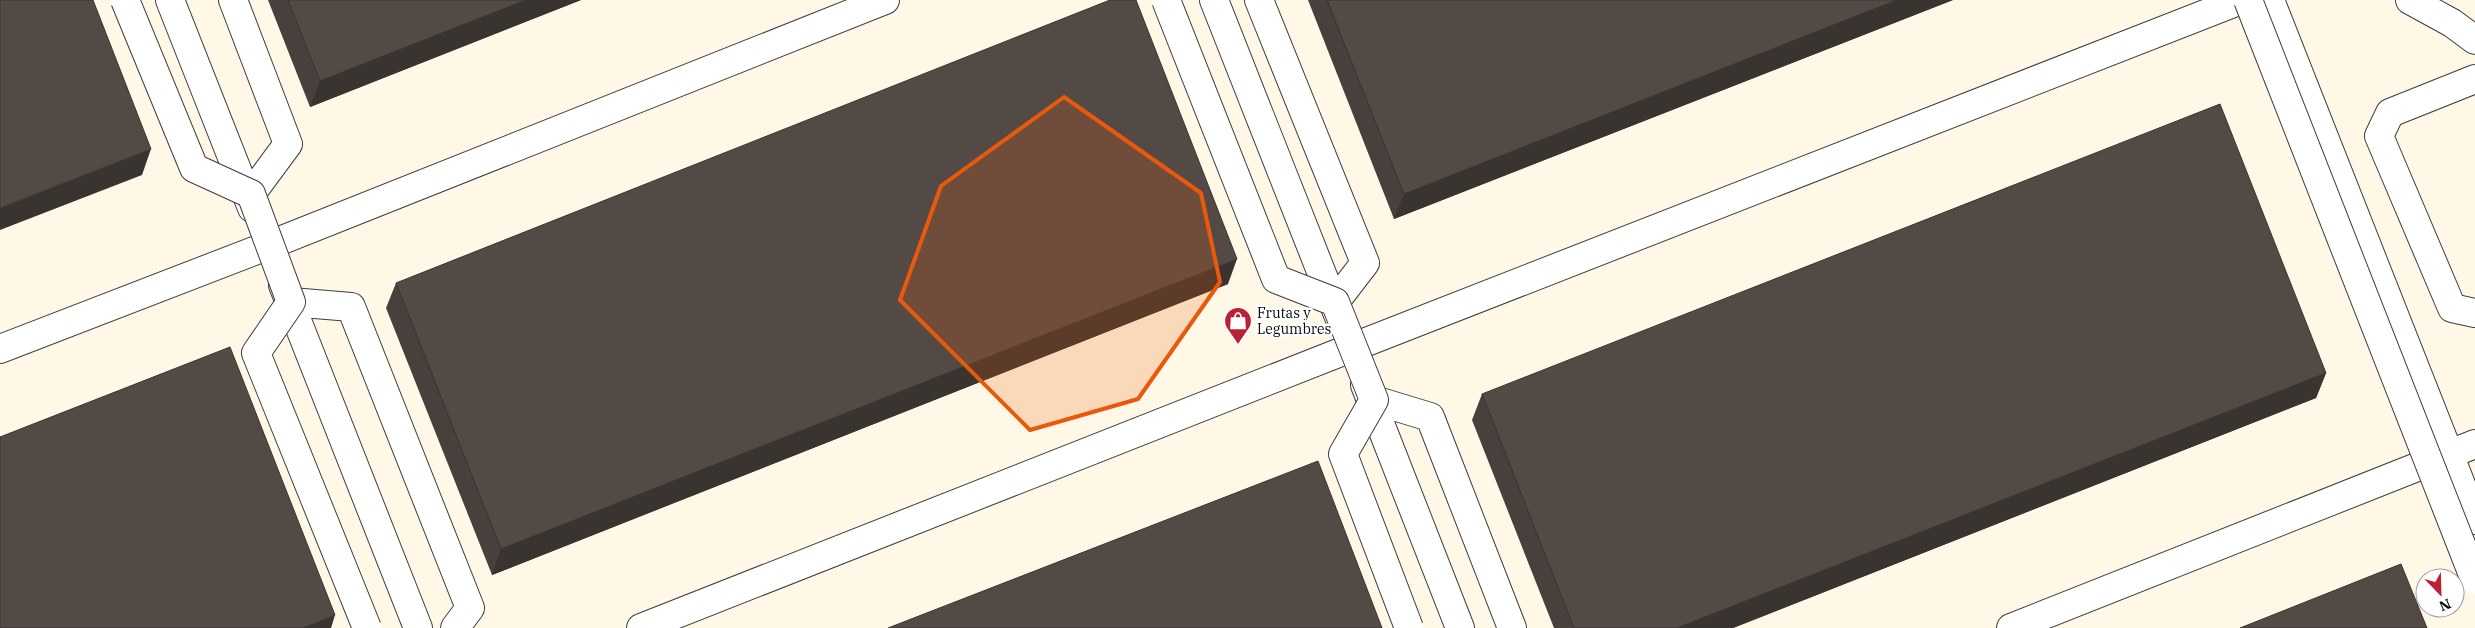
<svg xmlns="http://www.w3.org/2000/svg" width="2475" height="628" viewBox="0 0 2475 628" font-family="'IBM Plex Serif',serif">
<rect width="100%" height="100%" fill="#fff8e7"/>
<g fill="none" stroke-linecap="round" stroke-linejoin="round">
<defs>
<path id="minor" d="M170 0 252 208
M233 0 288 144 251 194
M1214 0 1339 317
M1259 0 1365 263 1335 302
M2270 0 2475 520
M2410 0 2452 23 2475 40
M2475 79 2390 113 2379 136 2452 308 2475 313
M283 285 418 628
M291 302 351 307 470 608 455 628
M0 349 267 246 885 0
M1365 385 1460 628
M1374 400 1430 417 1512 628
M641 628 1351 348 2241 0
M2011 628 2475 444"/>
</defs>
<!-- minor casing -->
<use href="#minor" stroke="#3d3d3d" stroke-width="30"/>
<!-- minor -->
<use href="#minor" stroke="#fff" stroke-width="28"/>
<defs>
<path id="minor-bridge" d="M125 0 194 168 251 194 291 302 256 353 367 628
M1166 0 1276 279 1335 302 1374 400 1343 454 1409 628
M2248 0 2475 580"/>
</defs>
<!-- minor-bridge casing -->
<use href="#minor-bridge" stroke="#3d3d3d" stroke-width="30" stroke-linecap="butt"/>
<!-- minor-bridge -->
<use href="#minor-bridge" stroke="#fff" stroke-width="28"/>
</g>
<!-- wall -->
<path fill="#47403c" d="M268 0H581L310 107Z
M1308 0H1953L1394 219Z
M396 283 1228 284 492 575 386 308Z
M2326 373 2316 398 1733 628H1554L1472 420 1482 394Z"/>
<!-- shaded-wall -->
<path fill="#3a3431" d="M526 0H581L310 107 320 81Z
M1897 0H1953L1394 219 1404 194Z
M151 149 142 175 0 230V208Z
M1237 259 1228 284 492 575 501 549Z
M2326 373 2316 398 1733 628H1677Z
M335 615 331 628H303Z"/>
<!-- building -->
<path fill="#534a46" stroke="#3a3431" d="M0 0H93L151 149 0 208Z
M288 0H526L320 81Z
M1110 0H1136L1237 259 501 549 396 283Z
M1327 0H1897L1404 194Z
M2220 104 2326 373 1677 628H1574L1482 394Z
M230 347 335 615 303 628H0V437Z
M1318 461 1382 628H888Z
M2401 564 2427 628H2240Z"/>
<!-- marked area -->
<path fill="#e8590c" fill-opacity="0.2" stroke="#e8590c" stroke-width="4" stroke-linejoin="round" d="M1064 97 1201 193 1220 282 1138 399 1030 430 900 300 941 186Z"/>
<!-- icons -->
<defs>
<symbol id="shop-pin" viewBox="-11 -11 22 30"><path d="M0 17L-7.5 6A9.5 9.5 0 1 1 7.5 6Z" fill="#bb2136" stroke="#fff"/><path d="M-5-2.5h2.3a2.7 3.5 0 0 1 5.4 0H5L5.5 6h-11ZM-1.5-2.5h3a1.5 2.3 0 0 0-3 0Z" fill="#fff"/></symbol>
</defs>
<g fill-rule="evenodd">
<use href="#shop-pin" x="1222" y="305" width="32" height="43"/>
</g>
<g text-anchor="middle" stroke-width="5" stroke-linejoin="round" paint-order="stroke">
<!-- poi labels -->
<g font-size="14" fill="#0a0a0a" stroke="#fff" text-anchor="start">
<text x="1257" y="318">Frutas y<tspan x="1257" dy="16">Legumbres</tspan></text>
</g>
</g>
<!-- north arrow -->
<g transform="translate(2440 593) rotate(157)"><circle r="24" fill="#ffffff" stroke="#9d9d9d"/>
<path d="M0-4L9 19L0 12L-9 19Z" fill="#bb2136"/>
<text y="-8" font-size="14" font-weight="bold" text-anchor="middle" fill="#0a0a0a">N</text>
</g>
</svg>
